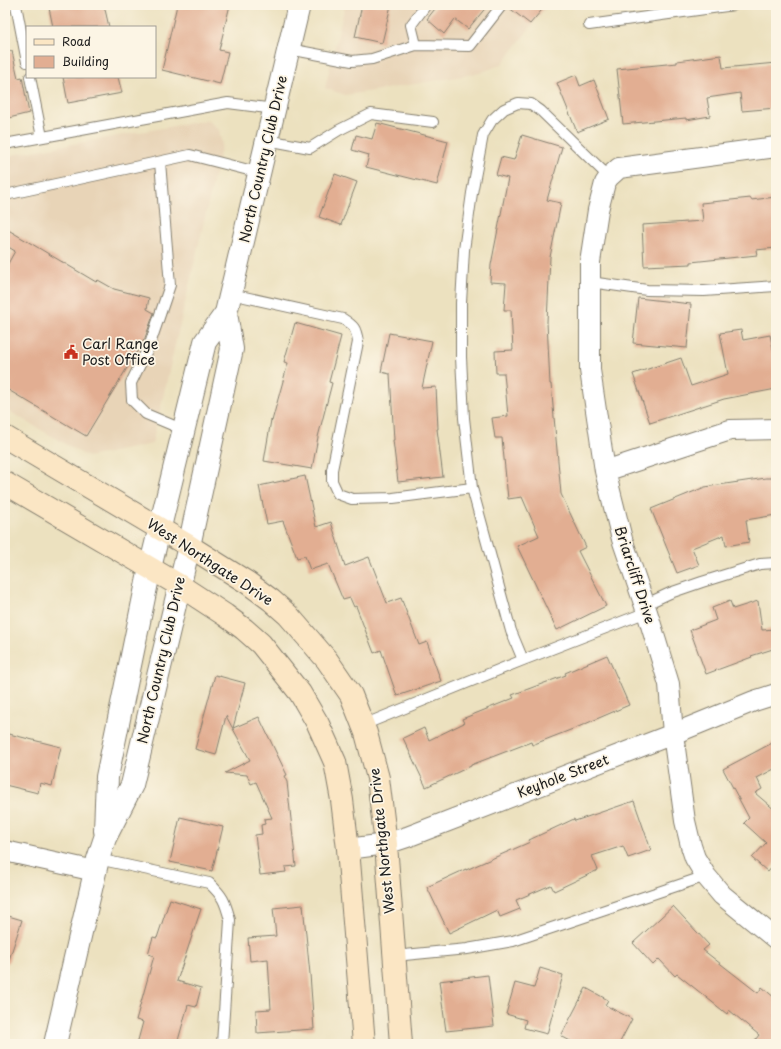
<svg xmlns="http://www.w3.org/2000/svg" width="781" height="1049" viewBox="0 0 781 1049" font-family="'Playpen Sans',sans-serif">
<rect width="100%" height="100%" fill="#fcf5e5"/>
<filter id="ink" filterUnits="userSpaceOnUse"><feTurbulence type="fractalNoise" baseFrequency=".025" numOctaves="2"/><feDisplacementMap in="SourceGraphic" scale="8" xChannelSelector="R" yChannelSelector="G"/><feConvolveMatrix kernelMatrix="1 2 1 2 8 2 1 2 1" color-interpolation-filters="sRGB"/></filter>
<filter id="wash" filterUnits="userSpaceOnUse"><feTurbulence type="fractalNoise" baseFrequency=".012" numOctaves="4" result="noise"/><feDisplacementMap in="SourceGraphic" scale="16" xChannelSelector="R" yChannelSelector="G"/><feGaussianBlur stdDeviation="0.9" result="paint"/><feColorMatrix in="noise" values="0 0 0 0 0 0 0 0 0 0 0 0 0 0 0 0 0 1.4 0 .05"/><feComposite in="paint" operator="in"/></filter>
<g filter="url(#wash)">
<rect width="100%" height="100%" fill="#ece1bf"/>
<!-- built -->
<path fill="#e8d4b7" d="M345 5H548L502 64 480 73 379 90 345 95 325 88Z
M208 120 219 130 222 144 152 444 88 457 5 409V156Z"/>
<g id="blocks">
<!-- building -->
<path fill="#e2ae92" d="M65 5H104L109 27H53L49 8Z
M177 5H230L219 50 228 52 220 84 162 70Z
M362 5H391L382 43 355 37Z
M438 5H488L468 29 455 19 444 34 427 19Z
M508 5H546L530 24 508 7Z
M12 51 18 78 22 77 29 113 5 119V52Z
M721 55 723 68 776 63V108L742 111 740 93 707 98 710 116 686 120V118L623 124 617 69 677 63V61Z
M576 75 580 86 594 80 609 119 577 132 557 83Z
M63 77H118L122 93 68 103Z
M377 123 448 141 437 185 366 167 369 155 352 150 356 135 372 139Z
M522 135 562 147 547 200 561 203 550 257 547 322 550 384H551L561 494 586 547 578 551 606 606 557 630 517 546 539 536 522 497 508 499 502 438H495L492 418 508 416 504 373H496L495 351 513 350 511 310H504L506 283 490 282 491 265 508 178 496 175 501 157 514 160Z
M335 174 357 182 341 225 319 217Z
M776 197V248L756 250 757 255 691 262V264L644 266 642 225 703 221 701 203 751 198V200Z
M5 228 96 282 98 280 114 289 149 298 147 309 154 313 145 338 86 436 5 388V269L15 251 5 245Z
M638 298 691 304 687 348 633 343Z
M295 323 341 336 329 382 332 383 318 437 312 469 264 461 271 420 272 421 288 363 284 362Z
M741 330 743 340 770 335 776 362V389L724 399 650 423 633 374 681 358 691 386 728 374 720 333Z
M389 333 432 341 422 388 436 387 438 429H437L443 477 398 482 393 440H394L390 374 381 372Z
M305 476 316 527 331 522 345 566 369 557 387 603 401 598 419 645 427 642 441 681 397 696 381 650 374 653 356 606 354 607 350 598 343 600 328 564 310 570 305 556 297 558 283 521 267 524 259 486Z
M766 478H776V515L746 520 749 542 726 546 724 535 692 548 699 565 677 573 651 509 705 487Z
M730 601 733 609 758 601 762 630 776 629V648L751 656 752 657 706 674 690 630 716 620 712 608Z
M607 655 629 705 578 727 532 745 531 742 471 765V766L426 787 403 738 424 728 429 740 464 723 462 719 514 698 512 695 566 675 565 673Z
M215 675 245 683 233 728 259 717 287 775 284 776 287 782 296 866 285 867 286 872 260 875 255 835 262 834 261 825 265 824 264 819 272 818 256 782 251 784 247 775 225 773 250 760 226 716 216 755 195 749Z
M5 733 61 747 52 786 40 783 38 793 5 785Z
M776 741V768L757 778 762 789 755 793 776 811V862L768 872 752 858 766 843 744 823 749 818 723 769Z
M634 801 651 850 628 858 623 846 592 856 598 870 554 891 551 885 516 900 520 909 500 917 497 910 449 933 427 887 466 869V870L530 842 529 840 574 819 575 821Z
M180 817 223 827 212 871 170 862Z
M170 899 201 909 177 981 201 988 196 1007 188 1005 177 1044H137L143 1022 136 1020 154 956 148 954 153 937 157 938Z
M303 905 310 974 314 1029 257 1033 256 1010 271 1009 268 959 250 961 248 938 276 936 273 908Z
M673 906 709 945 703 950 758 993 762 987 776 999V1044H752L759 1035 729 1010 727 1014 677 974 675 976 659 959 653 965 633 943Z
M5 915 22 920 8 963 5 962Z
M540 968 563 975 547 1034 524 1028 526 1020 506 1014 515 983 534 988Z
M488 975 494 1026 446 1031 439 981Z
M586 988 608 1000 605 1005 632 1019 619 1044H576L561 1036Z"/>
</g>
</g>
<g filter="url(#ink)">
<use href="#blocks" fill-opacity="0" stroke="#847e6e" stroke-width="1"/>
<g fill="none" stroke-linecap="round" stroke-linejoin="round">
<defs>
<path id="service" d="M16 5 27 62
M589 25 734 5
M416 45 411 25 426 5
M289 49 352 61 372 59 416 45 470 46 502 5
M30 77 42 137
M267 140 310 148 339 130 371 114 433 122
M5 144 228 103 275 109
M160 162 170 285 150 344 131 383 132 400 146 414 184 430
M5 195 190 155 260 173
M590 282 647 290 704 291 776 286
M231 294 343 319C354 326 356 328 358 342L332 470V481L338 494 352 499 393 498 472 488 511 631 523 660
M472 488 464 418 461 357V303L464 250 472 193 483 135 492 120 504 109 518 103 531 104 541 111 609 177
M644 605 670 593 702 582 760 564 776 563
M363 725 523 660 647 612
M98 859 209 883C223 896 225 901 230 920L222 1044
M394 956 467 949 513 941 706 876"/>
<path id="minor" d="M776 147 619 168 609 177 605 183 598 210 590 262V370L605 471 622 539 647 612 669 684 673 734 685 821 691 846 695 858 706 876 722 895 776 939
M605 471 730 430 776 429
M348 849 386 844 407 837 673 734 754 701 776 694
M5 851 95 871"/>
<path id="tertiary" d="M105 831 107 777 150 568 205 342 226 313
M55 1044 98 859 105 838 132 785 189 546 232 349 226 313 299 5"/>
<path id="secondary" d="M5 437 189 546 248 583 271 600 288 615 327 660 351 695 366 733 378 778 386 844 401 1044
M5 483 179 585 225 615 244 629 261 644 300 693 318 724 335 762 342 800 348 849 364 1044"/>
</defs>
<!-- service casing -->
<use href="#service" stroke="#847e6e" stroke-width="12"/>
<!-- minor casing -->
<use href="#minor" stroke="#847e6e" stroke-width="22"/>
<!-- tertiary casing -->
<use href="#tertiary" stroke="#847e6e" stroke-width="24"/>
<!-- secondary casing -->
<use href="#secondary" stroke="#847e6e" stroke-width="24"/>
<!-- service -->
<use href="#service" stroke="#fff" stroke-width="10"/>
<!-- minor -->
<use href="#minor" stroke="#fff" stroke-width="20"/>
<!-- tertiary -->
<use href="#tertiary" stroke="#fff" stroke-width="22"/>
<!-- secondary -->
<use href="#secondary" stroke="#fbe6c4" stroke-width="22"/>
</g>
</g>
<!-- icons -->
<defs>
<symbol id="civic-bare" viewBox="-9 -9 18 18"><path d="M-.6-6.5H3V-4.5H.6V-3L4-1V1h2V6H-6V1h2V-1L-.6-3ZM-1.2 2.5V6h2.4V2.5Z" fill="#c8321e" stroke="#fcf5e5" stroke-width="2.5" paint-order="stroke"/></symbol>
</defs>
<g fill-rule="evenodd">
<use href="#civic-bare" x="61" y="342" width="20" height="20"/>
</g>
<g text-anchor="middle" stroke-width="3.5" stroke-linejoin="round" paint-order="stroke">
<!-- street labels -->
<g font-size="14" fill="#1c1c1c" stroke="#fcf5e5">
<text transform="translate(263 159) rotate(-77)" y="5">North Country Club Drive</text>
<text transform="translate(210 562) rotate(33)" y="5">West Northgate Drive</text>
<text transform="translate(635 575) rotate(72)" y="5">Briarcliff Drive</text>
<text transform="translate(161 660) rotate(-77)" y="5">North Country Club Drive</text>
<text transform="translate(563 776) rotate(-21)" y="5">Keyhole Street</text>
<text transform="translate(382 841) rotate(-96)" y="5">West Northgate Drive</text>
</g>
<!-- poi labels -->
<g font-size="14" fill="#1c1c1c" stroke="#fcf5e5" text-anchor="start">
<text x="82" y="349">Carl Range<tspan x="82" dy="16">Post Office</tspan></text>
</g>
</g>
<!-- margin -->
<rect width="781" height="1049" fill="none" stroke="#fcf5e5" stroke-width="20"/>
<!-- legend -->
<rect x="26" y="26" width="130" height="52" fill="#fcf5e5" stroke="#a29e95"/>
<rect x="34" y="39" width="20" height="6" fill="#fbe6c4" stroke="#a29e95"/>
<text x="62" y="46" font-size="12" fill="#1c1c1c">Road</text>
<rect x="34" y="56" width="20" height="12" fill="#e2ae92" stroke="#a29e95"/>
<text x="62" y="66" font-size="12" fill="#1c1c1c">Building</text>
</svg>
